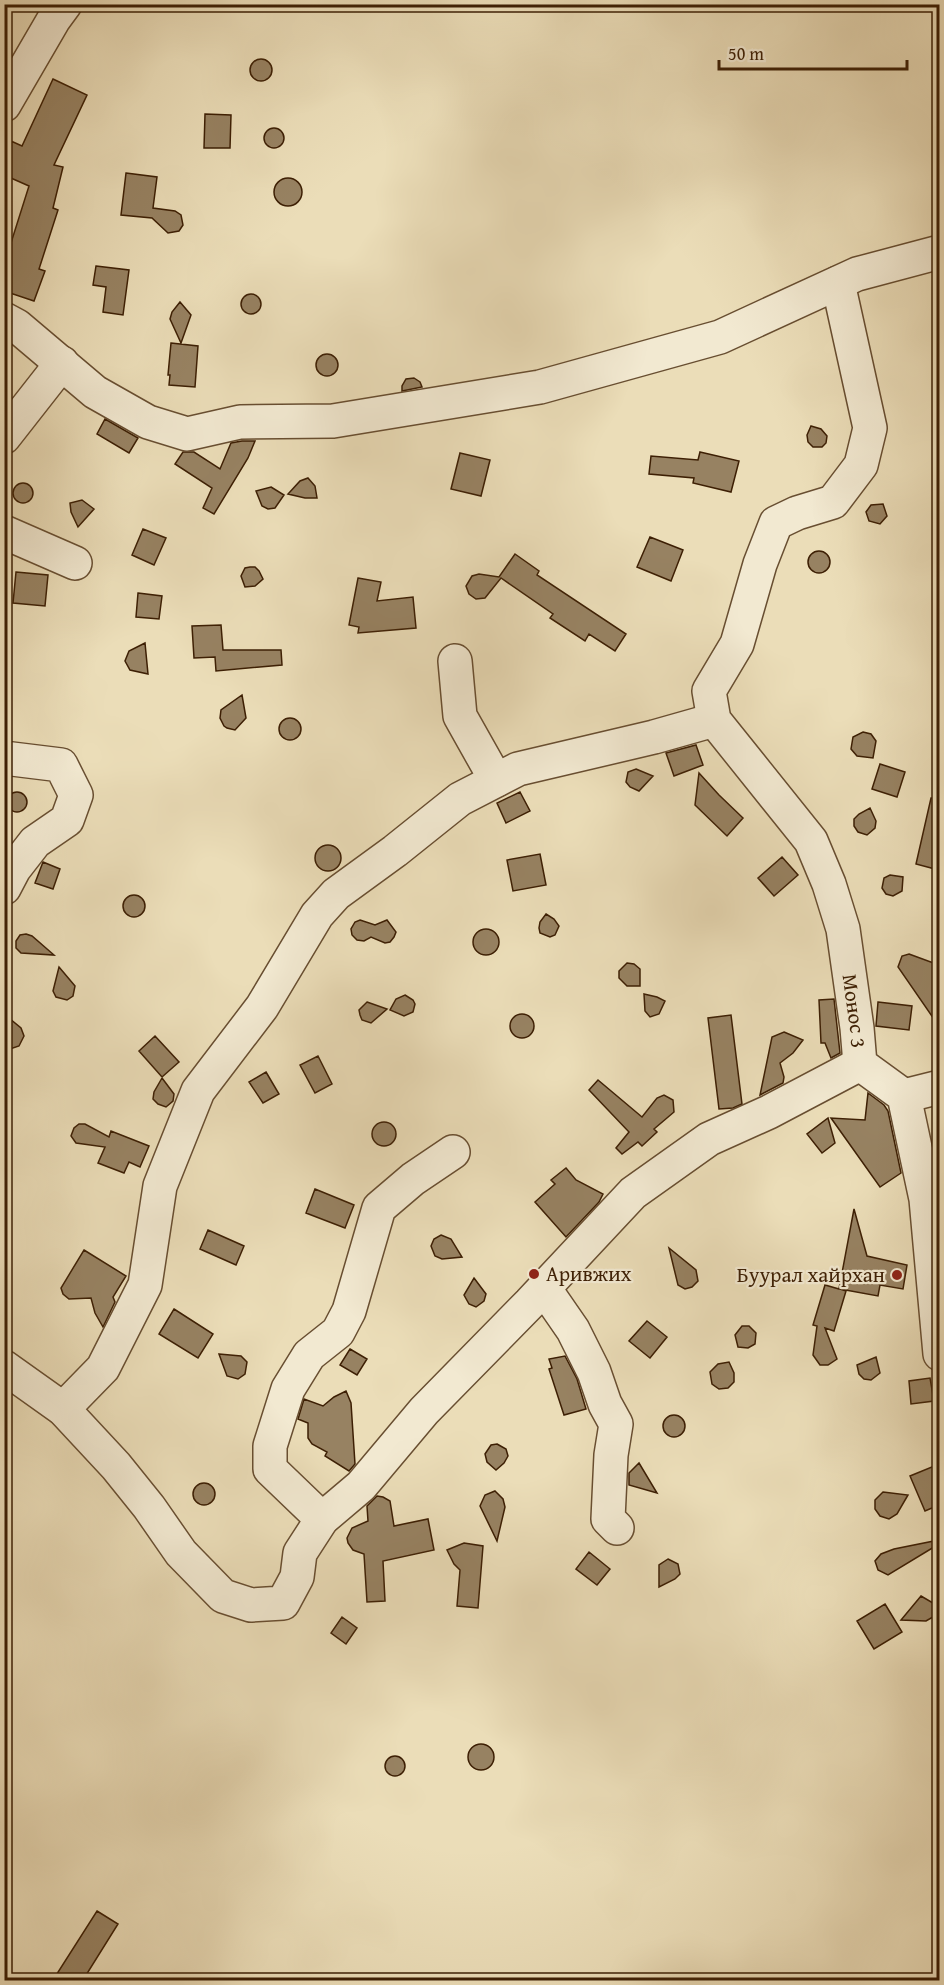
<svg xmlns="http://www.w3.org/2000/svg" width="944" height="1985" viewBox="0 0 944 1985" font-family="'Gentium Book Plus',serif">
<rect width="100%" height="100%" fill="#ebddb8"/>
<filter id="stains"><feTurbulence type="fractalNoise" baseFrequency=".00333" numOctaves="4"/><feColorMatrix values="0 0 0 0 .2 0 0 0 0 .09 0 0 0 0 .02 0 0 0 .5 -.17"/></filter>
<radialGradient id="worn" r=".72"><stop offset=".6" stop-color="#630" stop-opacity="0"/><stop offset="1" stop-color="#630" stop-opacity=".3"/></radialGradient>
<!-- building -->
<path fill="#978262" stroke="#3d1f04" stroke-width="1.5" d="M250 70a11 11 0 1 1 22 0a11 11 0 1 1-22 0Z
M53 79 87 95 54 165 63 167 53 208 58 210 39 269 45 271 34 301 4 291V265L29 186 4 175V156L11 141 22 146Z
M205 114 231 115 230 148H204Z
M264 138a10 10 0 1 1 20 0a10 10 0 1 1-20 0Z
M126 173 157 177 153 208 175 211 181 215 183 225 179 231 168 233 152 218 121 215Z
M274 192a14 14 0 1 1 28 0a14 14 0 1 1-28 0Z
M96 266 129 270 123 315 103 312 106 287 93 285Z
M241 304a10 10 0 1 1 20 0a10 10 0 1 1-20 0Z
M180 302 191 315 181 343 170 319 172 312Z
M171 343 198 346 195 387 169 385 170 375H168Z
M316 365a11 11 0 1 1 22 0a11 11 0 1 1-22 0Z
M414 378 420 382 422 387 402 391V386L406 379Z
M105 419 138 438 129 453 97 434Z
M811 426 821 429 827 436 826 443 822 447H813L808 442 807 435Z
M242 441H255L248 458 214 514 203 508 212 488 175 464 183 452H194L220 469 231 443Z
M700 452 739 461 731 492 693 483 694 478 649 474 651 456 698 460Z
M460 453 490 460 481 496 451 489Z
M308 478 315 486 317 498H305L288 494 300 481Z
M13 493a10 10 0 1 1 20 0a10 10 0 1 1-20 0Z
M271 487 284 495 275 508 268 509 262 506 256 491Z
M82 500 94 509 78 527 71 512 70 503Z
M883 504 887 516 880 524 869 521 866 512 871 505Z
M143 529 166 538 154 565 132 555Z
M650 537 683 550 671 581 637 567Z
M808 562a11 11 0 1 1 22 0a11 11 0 1 1-22 0Z
M515 554 539 571 537 575 626 634 615 651 589 634 585 641 550 618 553 614 501 578 485 598 476 599 469 594 466 586 472 576 479 574 499 577Z
M250 567H255L259 571 263 579 255 586 245 587 241 576 245 568Z
M16 572 48 575 45 606 13 603Z
M358 578 381 582 377 601 413 597 416 628 358 633 359 627 349 625Z
M138 593 162 596 159 619 136 617Z
M221 625 223 650H281L282 665 216 671 215 657 194 658 192 626Z
M145 643 148 674 130 670 125 661 129 651Z
M242 695 246 718 235 730 227 728 224 726 220 718 221 710Z
M279 729a11 11 0 1 1 22 0a11 11 0 1 1-22 0Z
M863 732 871 734 876 741 873 758 857 756 851 749 853 737Z
M696 745 703 765 674 776 666 753Z
M880 764 905 772 897 797 872 789Z
M636 769 653 776 639 791 630 787 626 782 628 772Z
M699 773 719 795 743 818 727 836 695 805Z
M7 802a10 10 0 1 1 20 0a10 10 0 1 1-20 0Z
M520 792 530 811 506 823 497 803Z
M931 798 939 799V851L935 869 916 864Z
M870 808 876 821 875 828 867 835 858 832 854 826V819L859 814Z
M315 858a13 13 0 1 1 26 0a13 13 0 1 1-26 0Z
M540 854 546 885 513 891 507 860Z
M782 857 798 875 774 896 758 878Z
M43 862 60 869 53 889 35 883Z
M890 875 903 877 902 891 893 896 886 894 882 888 884 878Z
M123 906a11 11 0 1 1 22 0a11 11 0 1 1-22 0Z
M546 914 554 919 559 926 555 935 550 937 540 933 539 928 540 922Z
M360 920 375 925 387 920 396 932 394 937 390 942 385 943 371 937 364 941 357 940 352 935 351 929 355 922Z
M473 942a13 13 0 1 1 26 0a13 13 0 1 1-26 0Z
M26 934 32 936 54 955 21 953 16 948V941L20 935Z
M909 954 939 965V994L936 1022 898 967 902 956Z
M627 963 634 964 640 969V986H627L619 978V971Z
M59 967 75 986 73 996 67 1000 56 997 53 991Z
M644 994 657 997 665 1001 659 1014 650 1017 645 1011Z
M405 995 413 1000 415 1004 413 1012 404 1016 390 1010 396 999Z
M834 999 840 1053 831 1058 825 1043H821L819 1000Z
M367 1002 387 1009 371 1023 362 1020 360 1015 359 1010Z
M878 1002 912 1006 909 1030 876 1026Z
M4 1014 21 1028 24 1036 19 1046 4 1051Z
M510 1026a12 12 0 1 1 24 0a12 12 0 1 1-24 0Z
M731 1015 742 1104 733 1108 719 1109 708 1018Z
M784 1032 803 1040 793 1053 780 1063 784 1077 783 1083 760 1095 772 1037Z
M155 1036 179 1062 162 1077 139 1051Z
M318 1056 332 1084 315 1093 300 1065Z
M266 1072 279 1094 263 1103 249 1082Z
M162 1078 174 1094 173 1101 166 1107 158 1104 153 1099 154 1092Z
M598 1080 642 1117 657 1098 664 1095 673 1100 674 1112 654 1129 657 1132 642 1146 638 1142 622 1154 616 1148 629 1132 589 1090Z
M868 1093 884 1105 888 1111 901 1173 880 1187 831 1118 865 1120Z
M828 1118 835 1143 822 1153 807 1134Z
M372 1134a12 12 0 1 1 24 0a12 12 0 1 1-24 0Z
M79 1124H85L109 1137 111 1131 149 1146 140 1167 129 1162 124 1173 98 1163 105 1147 76 1143 71 1136 74 1128Z
M566 1168 576 1180 603 1194 599 1202 566 1237 535 1202 555 1184 551 1180Z
M315 1189 354 1205 345 1228 306 1213Z
M854 1209 867 1256 907 1265 903 1289 880 1285 878 1296 840 1289 846 1291 834 1331 825 1328 837 1359 828 1365H820L813 1355 817 1326 813 1325 825 1285 839 1289Z
M208 1230 244 1246 236 1265 200 1249Z
M441 1235 451 1239 462 1257 442 1259 435 1256 431 1246 434 1239Z
M669 1248 696 1270 698 1281 692 1287 685 1289 678 1285Z
M84 1250 126 1276 113 1297 115 1302 103 1327 95 1313 91 1298 69 1299 63 1294 61 1288Z
M474 1278 486 1294 484 1301 476 1307 469 1304 464 1295Z
M174 1309 213 1334 198 1358 159 1334Z
M647 1321 667 1337 650 1358 629 1341Z
M742 1326H749L756 1333 755 1344 748 1348 738 1347 735 1335Z
M350 1349 367 1359 357 1375 340 1365Z
M219 1354 241 1356 247 1362 245 1374 238 1379 227 1376Z
M565 1356 577 1379 586 1409 564 1415 549 1369 552 1368 549 1359Z
M876 1357 880 1373 871 1380 864 1379 859 1374 857 1365Z
M729 1362 734 1373V1382L728 1388 719 1389 712 1384 710 1372 718 1364Z
M930 1378 934 1401 911 1404 909 1381Z
M346 1391 351 1403 355 1464 349 1471 325 1456 327 1452 312 1444 308 1438V1423L298 1419 304 1399 323 1406 334 1397Z
M663 1426a11 11 0 1 1 22 0a11 11 0 1 1-22 0Z
M497 1444 506 1449 508 1456 504 1463 496 1470 487 1462 485 1454 491 1445Z
M639 1463 657 1493 629 1485V1473Z
M939 1464V1505L925 1511 910 1476Z
M193 1494a11 11 0 1 1 22 0a11 11 0 1 1-22 0Z
M495 1491 503 1499 505 1507 497 1541 480 1506 485 1495Z
M883 1492 908 1495 897 1514 889 1519 880 1516 875 1509V1500Z
M377 1496 383 1497 390 1501 394 1526 428 1519 434 1550 383 1561 385 1601 367 1602 364 1554 353 1550 348 1543 347 1538 352 1528 368 1521 367 1506Z
M939 1540V1544L888 1575 878 1570 875 1561 881 1554 894 1549Z
M464 1543 483 1546 478 1608 457 1606 460 1570 454 1564 447 1550Z
M589 1552 610 1569 597 1585 576 1569Z
M668 1559 678 1564 680 1574 675 1579 659 1587V1565Z
M921 1596 933 1603 935 1610 933 1617 926 1621 901 1620Z
M885 1604 902 1632 874 1649 857 1621Z
M342 1617 357 1628 346 1644 331 1633Z
M468 1757a13 13 0 1 1 26 0a13 13 0 1 1-26 0Z
M385 1766a10 10 0 1 1 20 0a10 10 0 1 1-20 0Z
M97 1911 118 1924 83 1980H53Z"/>
<g fill="none" stroke-linecap="round" stroke-linejoin="round">
<defs>
<g id="minor">
<path d="M4 105 54 19 65 4"/>
<path id="s1" d="M838 283 870 428 861 465 833 502 797 513 776 523 760 564 737 644 709 691 714 720 811 841 829 884 843 929 857 1028 860 1064 904 1096 926 1199 940 1354"/>
<path d="M4 319 17 326 95 392 148 422 187 434 240 422 333 421 540 387 720 337 857 274 940 252"/>
<path d="M4 437 62 363"/>
<path d="M4 532 75 563"/>
<path d="M455 661 460 716 496 780"/>
<path d="M4 758 61 765 76 795 67 820 35 842 14 869 4 888"/>
<path d="M904 1096 940 1087"/>
<path d="M544 1288 573 1330 594 1372 605 1404 616 1424 611 1455 608 1519 617 1528"/>
<path d="M4 1367 63 1409 116 1466 149 1507 181 1553 223 1596 251 1605 283 1603 297 1577 300 1553 322 1519 361 1486 424 1411 530 1303 633 1193 709 1139 769 1112 860 1064"/>
<path d="M63 1409 103 1368 145 1285 160 1186 198 1091 262 1007 317 915 336 894 395 851 460 799 518 769 654 737 714 720"/>
<path d="M322 1519 270 1469V1446L288 1389 309 1355 338 1332 349 1311 379 1208 413 1179 453 1152"/>
</g>
</defs>
<!-- minor casing -->
<use href="#minor" stroke="#684e31" stroke-width="36"/>
<!-- minor -->
<use href="#minor" stroke="#f2e9d1" stroke-width="33"/>
</g>
<!-- markers -->
<g fill="#8f2418" stroke="#f2e9d1" stroke-width="2">
<circle cx="534" cy="1274" r="6"/>
<circle cx="897" cy="1275" r="6"/>
</g>
<g text-anchor="middle" stroke-width="4.5" stroke-linejoin="round" paint-order="stroke">
<!-- street labels -->
<g font-size="21" fill="#3d1f04" stroke="#f2e9d1">
<text dy="7" stroke="none"><textPath href="#s1" startOffset="837">Монос 3</textPath></text>
</g>
<!-- poi labels -->
<g font-size="21" fill="#3d1f04" stroke="#f2e9d1" text-anchor="start">
<text x="546" y="1281">Аривжих</text>
<text x="885" y="1282" text-anchor="end">Буурал хайрхан</text>
</g>
</g>
<!-- margin -->
<rect width="944" height="1985" fill="none" stroke="#ebddb8" stroke-width="24"/>
<rect x="6" y="6" width="932" height="1973" fill="none" stroke="#3d1f04" stroke-width="3"/>
<rect x="12" y="12" width="920" height="1961" fill="none" stroke="#3d1f04" stroke-width="1.5"/>
<!-- scale -->
<path d="M719 60v9h188v-9" fill="none" stroke="#3d1f04" stroke-width="3"/>
<text x="728" y="60" font-size="18" fill="#3d1f04" stroke="#f2e9d1" stroke-width="4.5" paint-order="stroke">50 m</text>
<rect width="100%" height="100%" filter="url(#stains)"/>
<rect width="100%" height="100%" fill="url(#worn)"/>
</svg>
